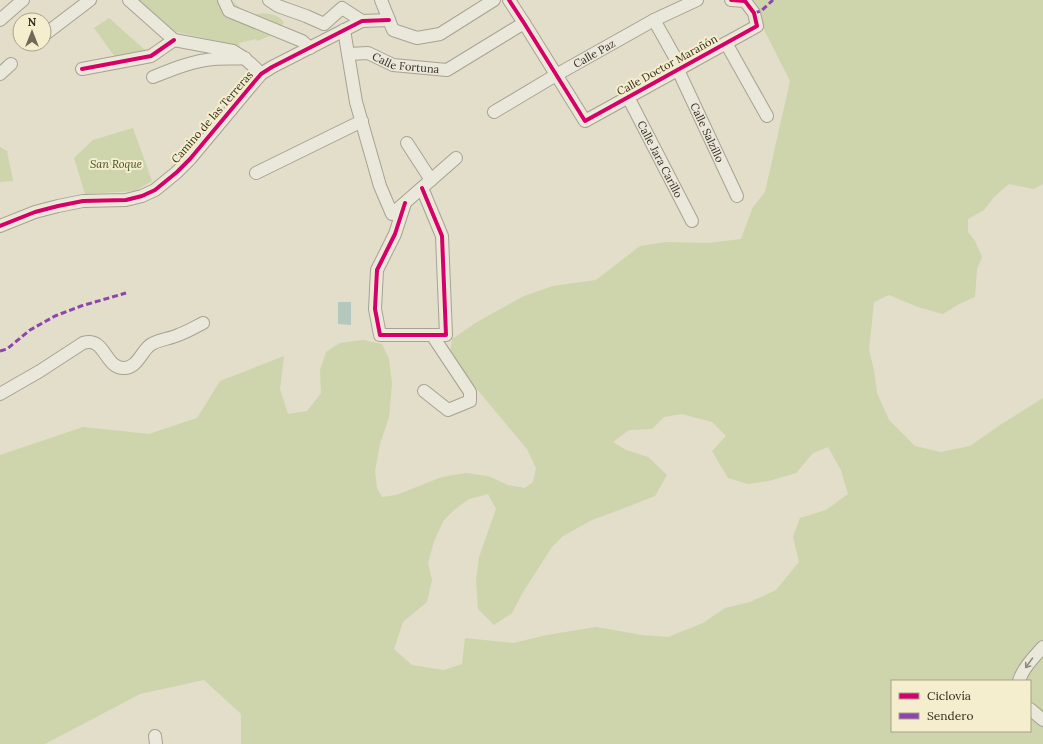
<svg xmlns="http://www.w3.org/2000/svg" width="1043" height="744" viewBox="0 0 1043 744" font-family="Lora,serif">
<rect width="100%" height="100%" fill="#e2deca"/>
<!-- green -->
<path fill="#ced4ac" fill-rule="evenodd" d="M134 0H232L233 2 248 15C259 13 278 11 284 23L272 35 257 41 256 39 239 43 240 46 168 30Z
M749 0H1043V184L1034 189 1009 184 994 197 984 210 968 219V232L975 241 982 257 977 269 975 297 959 304 943 314 918 307 889 295 874 302 869 350 874 370 877 393 889 420 915 446 941 452 970 446 1000 425 1043 398V744H241V714L204 680 140 694 45 744H0V455L83 427 149 434 197 418 220 381 284 356 280 389 288 414 307 411 321 393 320 370 326 352 340 343 363 340 382 344 389 359 392 384 389 417 380 444 375 471 377 488 382 497 396 495 442 477 466 473 488 476 508 485 525 488 533 482 536 468 527 449 460 369 450 353 452 339 477 322 524 296 553 286 596 280 640 246 666 242 708 243 741 239 753 207 765 192 790 81ZM682 414 712 422 726 436 712 451 728 478 748 484 769 481 796 473 813 453 828 447 841 470 848 494 826 510 800 518 793 537 799 562 776 590 750 602 725 608 703 623 668 637 642 635 596 627 547 635 513 643 465 638 462 664 444 670 412 665 394 649 403 622 427 602 432 580 428 563 434 541 444 520 454 510 469 499 488 494 496 509 479 557 476 580 478 609 494 625 512 613 523 592 552 547 563 536 592 520 627 507 655 496 667 475 648 457 626 450 613 442 629 430 652 429 664 417ZM892 681H1030V731H892Z
M109 18 145 50 115 57 94 28Z
M133 128 152 181 135 191 85 194 74 158 93 140Z
M0 147 7 151 13 181 0 182Z"/>
<!-- water -->
<path fill="#b5c8be" d="M338 302H351V325L338 324Z"/>
<g fill="none" stroke-linecap="round" stroke-linejoin="round">
<defs>
<g id="minor">
<path d="M129 0 174 40"/>
<path d="M224 0 229 11 302 41 310 48"/>
<path d="M269 0 278 6 306 16 324 24 342 8 362 21"/>
<path d="M381 0 393 30 417 38 440 34 494 0"/>
<path d="M509 0 524 23 585 121 757 26 754 13 745 1 731 0"/>
<path d="M0 20 23 0"/>
<path d="M654 20 681 68"/>
<path d="M344 30 356 102 380 186 392 214 456 158"/>
<path d="M44 35 90 0"/>
<path d="M174 40 233 51C244 57 253 65 261 74"/>
<path d="M726 43 767 116"/>
<path id="s1" d="M348 54 368 53 393 65 447 70 524 23"/>
<path d="M82 69 151 56 174 40"/>
<path id="s2" d="M678 70 737 196"/>
<path d="M0 74 11 64"/>
<path d="M153 77C173 69 192 61 214 59 224 58 235 59 245 58"/>
<path id="s3" d="M628 97 692 221"/>
<path id="s4" d="M494 112 556 75 654 20 697 0"/>
<path d="M407 143 431 180"/>
<path d="M256 173 362 121"/>
<path d="M405 203 395 234 377 270 375 309 380 335H446L442 236 422 188"/>
<path d="M0 226 35 212 58 206 83 201 126 200 142 196 155 190 177 172 190 159 250 87 261 74 272 67 362 21 389 20"/>
<path d="M424 391 448 410 470 401V392L432 335"/>
<path d="M0 394 40 371 83 343C106 336 104 369 125 368 137 367 141 353 149 346 155 340 170 339 178 335 187 332 195 327 203 323"/>
<path d="M1019 681C1023 668 1034 657 1043 647"/>
<path d="M1030 709 1043 720"/>
<path d="M155 736 156 744"/>
</g>
</defs>
<!-- minor casing -->
<use href="#minor" stroke="#a7a293" stroke-width="14"/>
<!-- minor -->
<use href="#minor" stroke="#eae7db" stroke-width="12"/>
<!-- quiet -->
<path stroke="#8e44ad" stroke-width="3" stroke-dasharray="6 3" stroke-linecap="butt" d="M754 13 761 11 773 0
M0 351 7 349 30 330 55 316 81 306 126 293"/>
<defs>
<path id="cycleway" d="M509 0 524 23 585 121 757 26 754 13 745 1 731 0
M82 69 151 56 174 40
M405 203 395 234 377 270 375 309 380 335H446L442 236 422 188
M0 226 35 212 58 206 83 201 126 200 142 196 155 190 177 172 190 159 250 87 261 74 272 67 362 21 389 20"/>
</defs>
<!-- cycleway casing -->
<use href="#cycleway" stroke="#f5eece" stroke-width="6"/>
<!-- cycleway -->
<use href="#cycleway" stroke="#d6006c" stroke-width="4"/>
</g>
<!-- one-way arrows -->
<defs><path id="oneway-shaft" d="M-6 0H5M1.5-3L5.5 0L1.5 3" fill="none" stroke-width="1.6" stroke-linecap="round" stroke-linejoin="round"/></defs>
<use stroke="#90897c" href="#oneway-shaft" transform="translate(1029 663) rotate(126)"/>
<g text-anchor="middle" stroke-width="4" stroke-linejoin="round" paint-order="stroke">
<!-- street labels -->
<g font-size="11" fill="#352b1c" stroke="#f5eece">
<text dy="4" stroke="none"><textPath href="#s4" startOffset="116">Calle Paz</textPath></text>
<text dy="4" stroke="none"><textPath href="#s1" startOffset="60">Calle Fortuna</textPath></text>
<text transform="translate(667 65) rotate(-29)" y="4">Calle Doctor Marañón</text>
<text transform="translate(212 117) rotate(-49)" y="4">Camino de las Terreras</text>
<text dy="4" stroke="none"><textPath href="#s2" startOffset="69">Calle Salzillo</textPath></text>
<text dy="4" stroke="none"><textPath href="#s3" startOffset="70">Calle Jara Carillo</textPath></text>
</g>
<!-- park labels -->
<g font-size="11" font-style="italic" fill="#405123" stroke="#f5eece">
<text x="116" y="168">San Roque</text>
</g>
</g>
<!-- legend -->
<rect x="891" y="680" width="140" height="52" fill="#f5eece" stroke="#a8a087"/>
<rect x="899" y="693" width="20" height="6" fill="#d6006c" stroke="#a8a087"/>
<text x="927" y="700" font-size="12" fill="#352b1c">Ciclovía</text>
<rect x="899" y="713" width="20" height="6" fill="#8e44ad" stroke="#a8a087"/>
<text x="927" y="720" font-size="12" fill="#352b1c">Sendero</text>
<!-- north arrow -->
<g transform="translate(32 32)"><circle r="19" fill="#f5eece" stroke="#a8a087"/>
<path d="M0-3L7 15L0 10L-7 15Z" fill="#726a59"/>
<text y="-6" font-size="11" font-weight="bold" text-anchor="middle" fill="#352b1c">N</text>
</g>
</svg>
